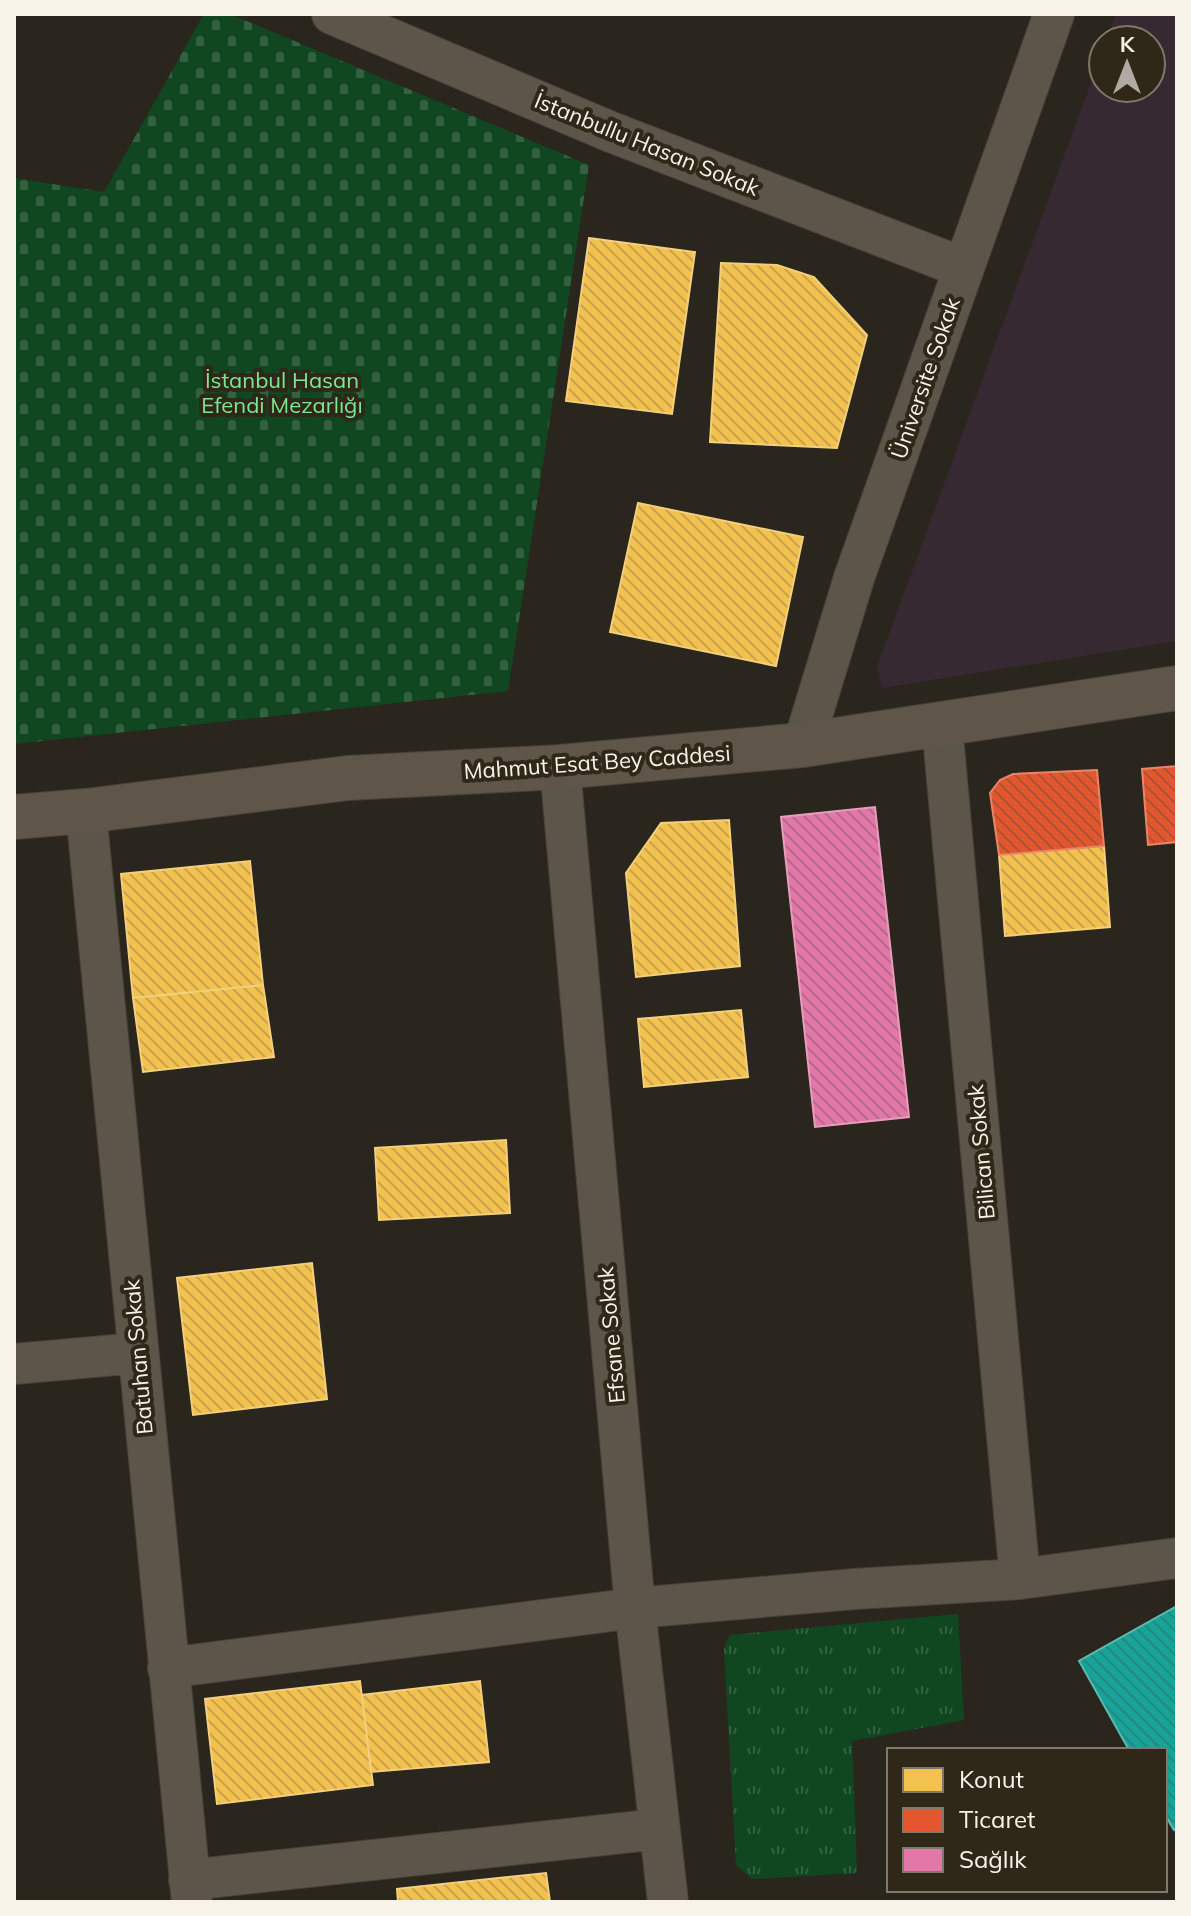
<svg xmlns="http://www.w3.org/2000/svg" width="1191" height="1916" viewBox="0 0 1191 1916" font-family="Mulish,sans-serif">
<defs>
<pattern id="grass-tufts" width="24" height="20" patternUnits="userSpaceOnUse" patternTransform="scale(2)"><rect width="24" height="20" fill="#104720"/><path d="M3 7l-1-3M5 7V3M7 7l1-3M15 17l-1-3M17 17v-4M19 17l1-3" fill="none" stroke="#346240"/></pattern>
<pattern id="cemetery-stones" width="16" height="16" patternUnits="userSpaceOnUse" patternTransform="scale(2)"><rect width="16" height="16" fill="#104720"/><path d="M2 7V4a2 2 0 0 1 4 0v3zM10 15v-3a2 2 0 0 1 4 0v3z" fill="#346240"/></pattern>
<pattern id="homes-back-hatch" width="6" height="6" patternUnits="userSpaceOnUse" patternTransform="scale(2)"><rect width="6" height="6" fill="#f2c14e"/><path d="M-1 5l2 2M0 0l6 6M5-1l2 2" fill="none" stroke="#c8a34c"/></pattern>
<pattern id="shops-back-hatch" width="6" height="6" patternUnits="userSpaceOnUse" patternTransform="scale(2)"><rect width="6" height="6" fill="#e4572e"/><path d="M-1 5l2 2M0 0l6 6M5-1l2 2" fill="none" stroke="#ae5236"/></pattern>
<pattern id="health-back-hatch" width="6" height="6" patternUnits="userSpaceOnUse" patternTransform="scale(2)"><rect width="6" height="6" fill="#e377a8"/><path d="M-1 5l2 2M0 0l6 6M5-1l2 2" fill="none" stroke="#b5698b"/></pattern>
<pattern id="public-back-hatch" width="6" height="6" patternUnits="userSpaceOnUse" patternTransform="scale(2)"><rect width="6" height="6" fill="#17a398"/><path d="M-1 5l2 2M0 0l6 6M5-1l2 2" fill="none" stroke="#26887f"/></pattern>
</defs>
<rect width="100%" height="100%" fill="#2a261d"/>
<!-- education -->
<path fill="#372932" d="M1116 14H1177V641L882 688 877 667 1103 50V88H1151V40H1107Z"/>
<!-- grass -->
<path fill="url(#grass-tufts)" d="M958 1614 964 1720 852 1741 857 1873 752 1879 736 1865 724 1649 730 1635Z"/>
<!-- cemetery -->
<path fill="url(#cemetery-stones)" d="M204 14H230L589 165 508 691 14 744V178L104 192Z"/>
<!-- homes -->
<path fill="url(#homes-back-hatch)" stroke="#f4d07c" stroke-width="2" d="M589 238 695 252 672 414 566 401Z
M721 263 777 265 814 277 867 335 837 448 710 442Z
M638 503 803 537 776 666 610 632Z
M729 820 740 966 636 977 626 873 661 823Z
M1104 846 1110 927 1005 936 999 855Z
M250 861 263 985 133 998 121 874Z
M263 985 274 1057 143 1072 133 998Z
M741 1010 748 1077 644 1087 638 1019Z
M506 1140 510 1213 379 1220 375 1148Z
M312 1263 327 1399 193 1415 177 1278Z
M360 1681 373 1785 217 1804 205 1699Z
M480 1681 489 1762 371 1772 362 1695Z
M546 1873 550 1902H398L397 1889Z"/>
<!-- shops -->
<path fill="url(#shops-back-hatch)" stroke="#ea8666" stroke-width="2" d="M1177 766V842L1148 845 1142 769Z
M1097 770 1104 846 999 855 990 793 1000 780 1013 774Z"/>
<!-- health -->
<path fill="url(#health-back-hatch)" stroke="#e99cbc" stroke-width="2" d="M875 807 909 1117 815 1127 781 817Z"/>
<!-- public -->
<path fill="url(#public-back-hatch)" stroke="#5abbb0" stroke-width="2" d="M1177 1606V1828L1174 1830 1165 1815V1750H1129L1079 1661Z"/>
<g fill="none" stroke-linecap="round" stroke-linejoin="round">
<defs>
<path id="street" d="M332 14 611 132 964 268
M942 725 1020 1579
M803 745 854 578 1054 14
M560 767 635 1608 668 1902
M86 811 192 1902
M14 1364 138 1353
M168 1668 635 1608 855 1589 1020 1579 1177 1558
M189 1880 659 1829"/>
<path id="secondary" d="M14 817 86 811 348 778 560 767 803 745 1177 688"/>
</defs>
<!-- street casing -->
<use href="#street" stroke="#46423a" stroke-width="42"/>
<!-- secondary casing -->
<use href="#secondary" stroke="#46423a" stroke-width="46"/>
<!-- street -->
<use href="#street" stroke="#5c554a" stroke-width="40"/>
<!-- secondary -->
<use href="#secondary" stroke="#5f5548" stroke-width="44"/>
</g>
<g text-anchor="middle" stroke-width="8" stroke-linejoin="round" paint-order="stroke">
<!-- street labels -->
<g font-size="22" fill="#f8f3e9" stroke="#2f2718">
<text transform="translate(647 144) rotate(22)" y="8">İstanbullu Hasan Sokak</text>
<text transform="translate(925 378) rotate(-71)" y="8">Üniversite Sokak</text>
<text transform="translate(597 762) rotate(-4)" y="8">Mahmut Esat Bey Caddesi</text>
<text transform="translate(981 1152) rotate(-95)" y="8">Bilican Sokak</text>
<text transform="translate(611 1335) rotate(-95)" y="8">Efsane Sokak</text>
<text transform="translate(138 1357) rotate(-95)" y="8">Batuhan Sokak</text>
</g>
<!-- park labels -->
<g font-size="22" fill="#7ae791" stroke="#2f2718">
<text x="282" y="388">İstanbul Hasan<tspan x="282" dy="25">Efendi Mezarlığı</tspan></text>
</g>
</g>
<!-- border -->
<rect width="1191" height="1916" fill="none" stroke="#f8f3e9" stroke-width="32"/>
<!-- legend -->
<rect x="887" y="1748" width="280" height="144" fill="#2f2718" stroke="#7f796c" stroke-width="2"/>
<rect x="903" y="1768" width="40" height="24" fill="#f2c14e" stroke="#7f796c" stroke-width="2"/>
<text x="959" y="1788" font-size="24" fill="#f8f3e9">Konut</text>
<rect x="903" y="1808" width="40" height="24" fill="#e4572e" stroke="#7f796c" stroke-width="2"/>
<text x="959" y="1828" font-size="24" fill="#f8f3e9">Ticaret</text>
<rect x="903" y="1848" width="40" height="24" fill="#e377a8" stroke="#7f796c" stroke-width="2"/>
<text x="959" y="1868" font-size="24" fill="#f8f3e9">Sağlık</text>
<!-- north arrow -->
<g transform="translate(1127 64)"><circle r="38" fill="#2f2718" stroke="#7f796c" stroke-width="2"/>
<path d="M0-6L14 30L0 20L-14 30Z" fill="#b0aba2"/>
<text y="-12" font-size="22" font-weight="bold" text-anchor="middle" fill="#f8f3e9">K</text>
</g>
</svg>
